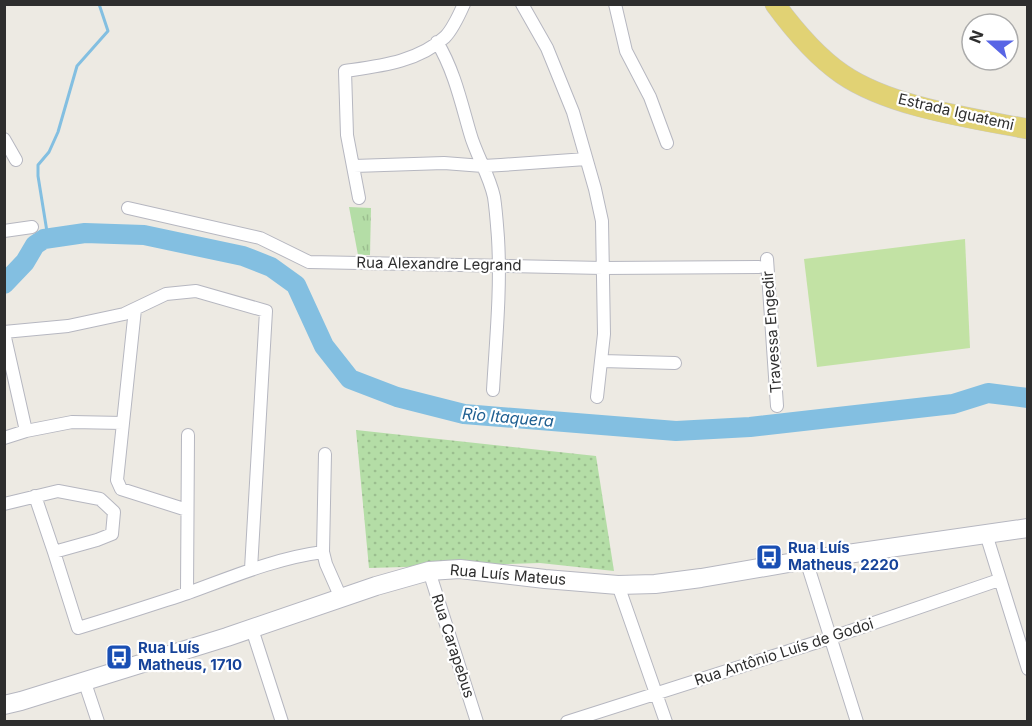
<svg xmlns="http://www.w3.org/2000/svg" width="1032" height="726" viewBox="0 0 1032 726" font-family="Inter,sans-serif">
<defs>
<pattern id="grass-dots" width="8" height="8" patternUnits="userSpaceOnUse" patternTransform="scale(1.5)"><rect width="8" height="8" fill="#b4dda6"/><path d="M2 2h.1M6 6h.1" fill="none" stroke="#9bbe8f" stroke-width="1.8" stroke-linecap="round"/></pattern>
<pattern id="park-tufts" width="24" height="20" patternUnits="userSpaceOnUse" patternTransform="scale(1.5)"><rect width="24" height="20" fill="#b4dda6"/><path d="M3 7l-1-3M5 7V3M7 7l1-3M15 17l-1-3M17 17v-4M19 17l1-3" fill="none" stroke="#9bbe8f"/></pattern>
</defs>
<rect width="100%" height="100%" fill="#edeae3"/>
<!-- grass -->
<path fill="url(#grass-dots)" d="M356 430 596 456 614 571 540 563 369 568Z"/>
<!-- park -->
<path fill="url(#park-tufts)" d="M349 207 371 208 370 255H358Z"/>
<!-- pitch -->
<path fill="#c2e2a4" d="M965 239 970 348 817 367 804 259Z"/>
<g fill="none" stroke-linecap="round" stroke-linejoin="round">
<!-- stream -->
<path stroke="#83bfe1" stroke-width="3" d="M48 238 38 176V165L49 152 58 132 77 66 108 31 99 4"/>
<!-- river -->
<path stroke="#83bfe1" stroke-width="20" d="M4 284 25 262 35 245 44 239 85 233 144 235 243 256 271 267 296 285 324 346 350 379 397 397 464 414 676 431 750 427 953 404 988 393 1028 398"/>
<defs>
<path id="minor" d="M522 4 547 48 573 112 595 189 602 221 604 334 597 397
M615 4 626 51 650 97 667 143
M437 42C454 70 461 102 470 133 476 155 489 174 494 197 496 210 497 225 498 238 501 289 496 339 493 390
M4 139 16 160
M354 166 444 163 483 166 501 165 586 159
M359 198 347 135 345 71C379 66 418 62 445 37 452 30 460 13 464 4
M128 208 260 238 309 262 603 268 759 267
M4 231 32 227
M767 259 777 406
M135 309 117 480 121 489 187 510
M4 332 68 326 124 314 166 294 196 291 266 311 251 569
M4 333 26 431
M602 361 675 363
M4 438 26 431 72 422 123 423
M325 454 323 552 326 564 341 598
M35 496 54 552 78 628C115 617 151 605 188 593 232 577 276 558 323 552
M4 504 58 491 100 499 114 512 112 534 97 540 54 552
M986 534 1028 669
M806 560 857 722
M429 571 477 722
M618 585 666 722
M187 593 188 435
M252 629 282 722
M85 683 98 722
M567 722 830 638 999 580"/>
<path id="secondary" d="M4 705 21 701 227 637 376 586 429 571 460 569 545 579 618 585 655 584 701 578 806 560 1028 528"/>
<path id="primary" d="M775 4C794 30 816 56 842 74 890 107 971 118 1028 129"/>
</defs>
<!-- minor casing -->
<use href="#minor" stroke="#b6b7c0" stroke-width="14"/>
<!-- secondary casing -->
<use href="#secondary" stroke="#b6b7c0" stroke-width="20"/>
<!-- primary casing -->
<use href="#primary" stroke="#c9c9c9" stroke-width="21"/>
<!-- minor -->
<use href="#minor" stroke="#fff" stroke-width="12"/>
<!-- secondary -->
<use href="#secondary" stroke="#fff" stroke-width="18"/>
<!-- primary -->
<use href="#primary" stroke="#e1d274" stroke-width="20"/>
</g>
<!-- icons -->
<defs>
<symbol id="bus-square" viewBox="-11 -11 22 22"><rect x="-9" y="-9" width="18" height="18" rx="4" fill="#1a4fb4" stroke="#fff"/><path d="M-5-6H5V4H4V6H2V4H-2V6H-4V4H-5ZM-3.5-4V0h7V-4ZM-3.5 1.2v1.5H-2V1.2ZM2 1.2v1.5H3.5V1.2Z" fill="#fff"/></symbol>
</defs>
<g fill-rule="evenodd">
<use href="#bus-square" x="754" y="542" width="30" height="30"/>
<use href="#bus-square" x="104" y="642" width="30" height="30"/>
</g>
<g text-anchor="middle" stroke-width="4.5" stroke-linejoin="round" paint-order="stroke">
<!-- street labels -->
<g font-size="15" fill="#2e2e2e" stroke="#fff">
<text transform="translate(956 112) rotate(13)" y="5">Estrada Iguatemi</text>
<text transform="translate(439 264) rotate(1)" y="5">Rua Alexandre Legrand</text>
<text transform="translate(772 332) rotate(-94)" y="5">Travessa Engedir</text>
<text transform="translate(508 575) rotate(5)" y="5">Rua Luís Mateus</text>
<text transform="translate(453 646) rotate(72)" y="5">Rua Carapebus</text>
<text transform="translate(784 652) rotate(-18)" y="5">Rua Antônio Luís de Godoi</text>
</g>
<!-- transit labels -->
<g font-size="15" font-weight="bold" fill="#164399" stroke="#fff" text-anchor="start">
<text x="788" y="553">Rua Luís<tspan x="788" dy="17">Matheus, 2220</tspan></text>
<text x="138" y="653">Rua Luís<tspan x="138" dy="17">Matheus, 1710</tspan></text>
</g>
<!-- water labels -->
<g font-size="16" font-style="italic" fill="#1f5f91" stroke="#fff">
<text transform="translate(508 417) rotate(5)" y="6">Rio Itaquera</text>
</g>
</g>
<!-- border -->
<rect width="1032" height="726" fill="none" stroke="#2e2e2e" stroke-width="12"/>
<!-- north arrow -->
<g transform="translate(990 42) rotate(291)"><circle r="28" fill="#ffffff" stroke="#ababab" stroke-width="1.5"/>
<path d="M0-4.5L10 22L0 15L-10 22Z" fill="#5865e5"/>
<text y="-9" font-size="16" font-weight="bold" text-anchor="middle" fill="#2e2e2e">N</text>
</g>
</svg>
